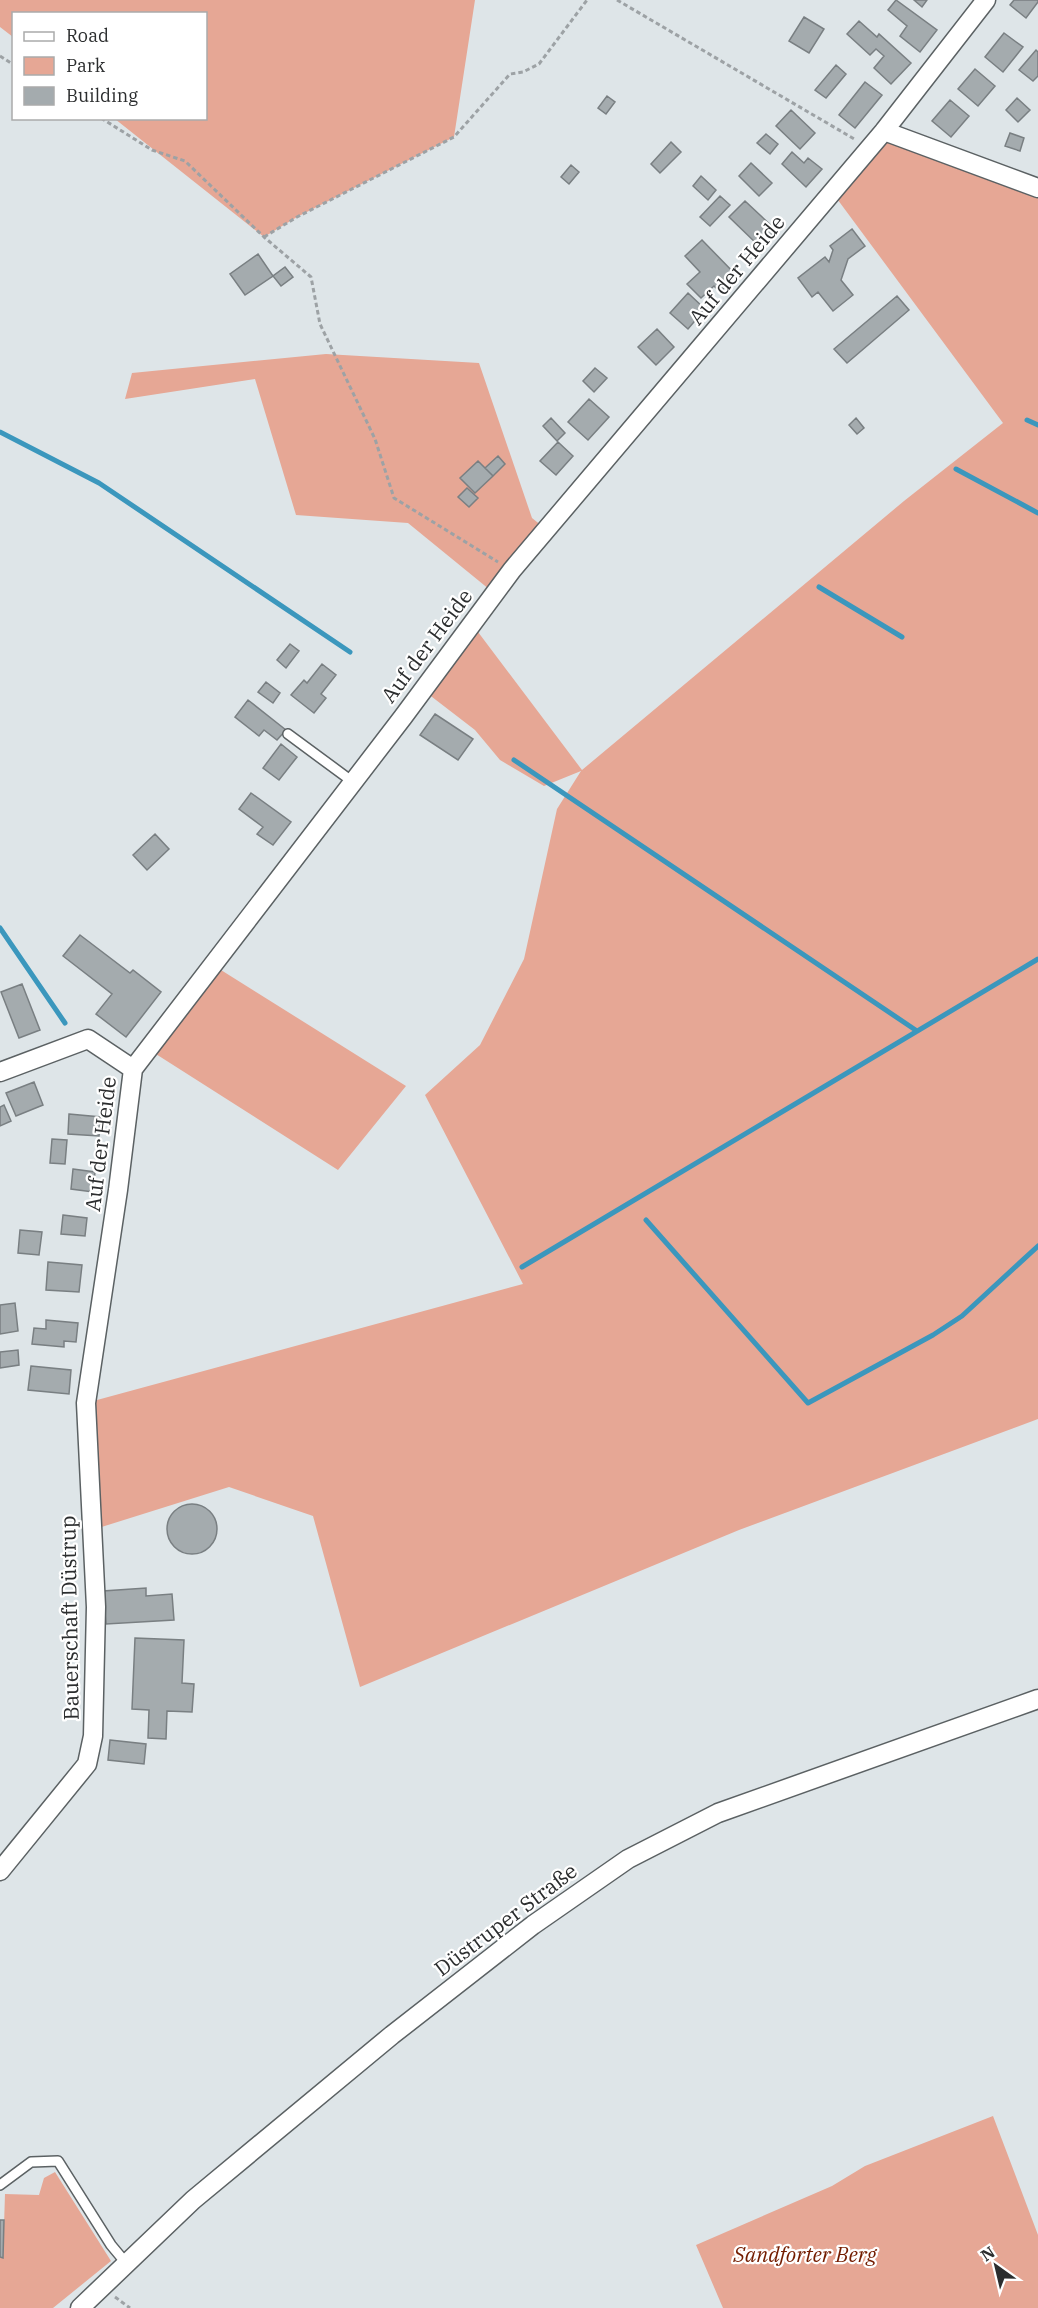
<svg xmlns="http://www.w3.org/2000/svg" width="1038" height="2308" viewBox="0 0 1038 2308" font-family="'IBM Plex Serif',serif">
<rect width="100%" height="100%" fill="#dee5e8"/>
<!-- green -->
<path fill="#e6a795" d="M0 0H475L454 137 297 217 264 237 115 119 206 118V14H14L13 37 0 27Z
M884 131 1038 188V1419L739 1530 360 1687 313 1516 229 1487 92 1530 86 1403 523 1284 425 1095 480 1045 524 959 557 809 581 771 544 786 500 760 475 730 423 690 472 624 582 770 904 501 1003 423 832 192Z
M326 354 479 363 532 518 547 530 495 594 408 523 296 515 255 379 125 399 132 373Z
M213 965 406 1086 338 1170 148 1049Z
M993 2116 1038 2235V2308H723L696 2245 832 2186 865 2166Z
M55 2172 111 2261 53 2308H0V2257H3L5 2194 39 2195 44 2178Z"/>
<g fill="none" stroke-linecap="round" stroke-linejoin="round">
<!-- stream -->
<path stroke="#3b97bd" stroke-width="5" d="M1027 420 1038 425
M0 432 99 483 350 652
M956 469 1038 513
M819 587 902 637
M514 760 917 1031
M0 928 65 1023
M646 1220 808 1403 933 1335 962 1316 1038 1246
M522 1267 1038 959"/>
</g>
<!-- building -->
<path fill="#a4abae" stroke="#797f82" stroke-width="1.5" d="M896 0 937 30 920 52 900 36 907 26 888 10Z
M914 0H927L922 7Z
M1014 0H1038V2L1026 18 1010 5Z
M804 17 824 29 809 53 789 41Z
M859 21 877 37 879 34 911 63 891 84 874 68 884 56 876 49 870 55 847 34Z
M1004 33 1023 47 1003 72 985 57Z
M1036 50 1038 52V76L1033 81 1019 70Z
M836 65 846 74 826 98 815 90Z
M975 69 995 86 978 106 958 89Z
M865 82 882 95 855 128 839 115Z
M607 96 615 102 606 114 598 108Z
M1017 98 1030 110 1018 122 1006 110Z
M950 100 969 116 951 137 932 121Z
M791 110 815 133 800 149 776 126Z
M1010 133 1024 138 1020 151 1005 146Z
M766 134 778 144 770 154 757 143Z
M671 142 681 152 660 173 651 164Z
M792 152 804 163 808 158 822 169 806 187 782 164Z
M751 163 772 183 759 196 739 176Z
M571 165 579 172 569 184 561 177Z
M701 176 716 190 708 200 693 186Z
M720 196 730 205 710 226 700 217Z
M745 201 776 230 760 247 729 217Z
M852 229 865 246 848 259 841 280 853 295 833 311 818 292 812 297 798 278 825 257 829 262 833 250 830 246Z
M702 240 737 276 720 292 714 286 701 298 687 284 700 272 685 256Z
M258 254 273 276 245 295 230 274Z
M285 267 293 277 281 286 273 276Z
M688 293 705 309 688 329 670 313Z
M897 296 909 310 847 363 834 349Z
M657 329 674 347 656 365 638 347Z
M595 368 607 378 594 392 583 381Z
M589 399 609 417 588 440 568 422Z
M551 418 565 433 557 441 543 426Z
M856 418 864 428 857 434 849 425Z
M558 442 573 456 556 475 540 461Z
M498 456 505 464 493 476 485 468Z
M478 461 493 476 475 493 460 478Z
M467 488 478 498 469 507 458 497Z
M290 644 299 651 286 668 277 660Z
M322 664 336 675 321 694 326 698 314 713 291 695 304 680 307 683Z
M266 682 280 693 273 703 258 692Z
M248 700 286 730 277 740 264 730 259 736 235 717Z
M435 714 473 739 458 760 420 735Z
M281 744 297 757 279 780 263 768Z
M251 793 291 822 273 845 257 834 263 827 239 809Z
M155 834 169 849 147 870 133 855Z
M80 935 130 973 133 970 161 992 126 1037 96 1014 112 994 63 956Z
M22 984 40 1030 19 1038 1 992Z
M34 1082 43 1105 16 1116 6 1093Z
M4 1105 11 1121 0 1126V1107Z
M69 1114 101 1117 99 1136 68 1134Z
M52 1139 67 1140 65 1164 50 1163Z
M73 1169 95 1172 93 1192 71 1189Z
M63 1215 87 1218 85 1236 61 1234Z
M20 1230 42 1232 39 1255 18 1253Z
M48 1262 82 1265 79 1292 46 1290Z
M15 1303 18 1331 0 1334V1305Z
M46 1320 78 1323 76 1342 64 1341V1347L32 1344 34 1328 46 1329Z
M18 1350 19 1365 0 1368V1352Z
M31 1366 71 1370 69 1394 28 1390Z
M167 1529a25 25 0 1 1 50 0a25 25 0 1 1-50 0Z
M146 1588V1596L172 1594 174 1620 106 1624 103 1591Z
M135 1638 184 1640 182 1683 194 1684 192 1712 167 1711 166 1739 148 1738 149 1710 132 1709Z
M110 1740 146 1744 144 1764 108 1760Z
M0 2220H4L3 2258 0 2257Z"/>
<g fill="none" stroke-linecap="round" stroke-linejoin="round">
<defs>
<path id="service" d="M288 734 353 782
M0 2185 31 2162 58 2161 111 2245 126 2263"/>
<path id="minor" d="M884 131 1038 188
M0 1072 88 1039 133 1069
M0 1871 87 1764 93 1736 96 1607 86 1403 118 1190 133 1069 403 717 512 570 884 131 986 0
M80 2308 193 2200 392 2035 533 1925 628 1859 718 1813 1038 1699"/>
</defs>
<!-- service casing -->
<use href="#service" stroke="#5b6163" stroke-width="12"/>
<!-- minor casing -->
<use href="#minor" stroke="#5b6163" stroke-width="21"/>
<!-- path -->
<path stroke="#9da2a5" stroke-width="3" stroke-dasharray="4.5 3" stroke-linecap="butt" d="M617 0 856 140
M0 56 14 65
M101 118 152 150 185 161 264 237 311 277 320 324 375 439 394 498 498 562
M264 237 297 217 454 137 510 74 523 72 539 64 587 0
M115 2297 130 2308"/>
<!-- service -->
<use href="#service" stroke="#fff" stroke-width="9"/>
<!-- minor -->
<use href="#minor" stroke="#fff" stroke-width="18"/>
</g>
<g text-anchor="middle" stroke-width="4.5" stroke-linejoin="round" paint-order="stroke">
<!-- street labels -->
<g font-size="21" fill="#2b2d2e" stroke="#fff">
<text transform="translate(737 270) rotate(-50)" y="7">Auf der Heide</text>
<text transform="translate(427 646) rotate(-53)" y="7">Auf der Heide</text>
<text transform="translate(101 1144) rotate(-83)" y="7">Auf der Heide</text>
<text transform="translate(70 1618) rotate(-91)" y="7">Bauerschaft Düstrup</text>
<text transform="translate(506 1920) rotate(-37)" y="7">Düstruper Straße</text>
</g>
<!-- park labels -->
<g font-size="21" font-style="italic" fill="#741d00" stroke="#fff">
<text x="805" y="2262">Sandforter Berg</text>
</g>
</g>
<!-- legend -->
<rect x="12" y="12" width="195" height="108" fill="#ffffff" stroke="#aaabab" stroke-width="1.5"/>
<rect x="24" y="32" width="30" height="9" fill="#ffffff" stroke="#aaabab" stroke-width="1.5"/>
<text x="66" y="42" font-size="18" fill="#2b2d2e">Road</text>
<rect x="24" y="57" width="30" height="18" fill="#e6a795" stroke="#aaabab" stroke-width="1.5"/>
<text x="66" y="72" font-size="18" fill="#2b2d2e">Park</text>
<rect x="24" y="87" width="30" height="18" fill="#a4abae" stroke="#aaabab" stroke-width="1.5"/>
<text x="66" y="102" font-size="18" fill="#2b2d2e">Building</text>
<!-- north arrow -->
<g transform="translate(996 2266) rotate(326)" stroke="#ffffff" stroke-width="4.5" paint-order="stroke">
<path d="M0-4.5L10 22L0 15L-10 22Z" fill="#2b2d2e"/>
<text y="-9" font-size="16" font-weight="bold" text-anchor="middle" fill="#2b2d2e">N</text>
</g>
</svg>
